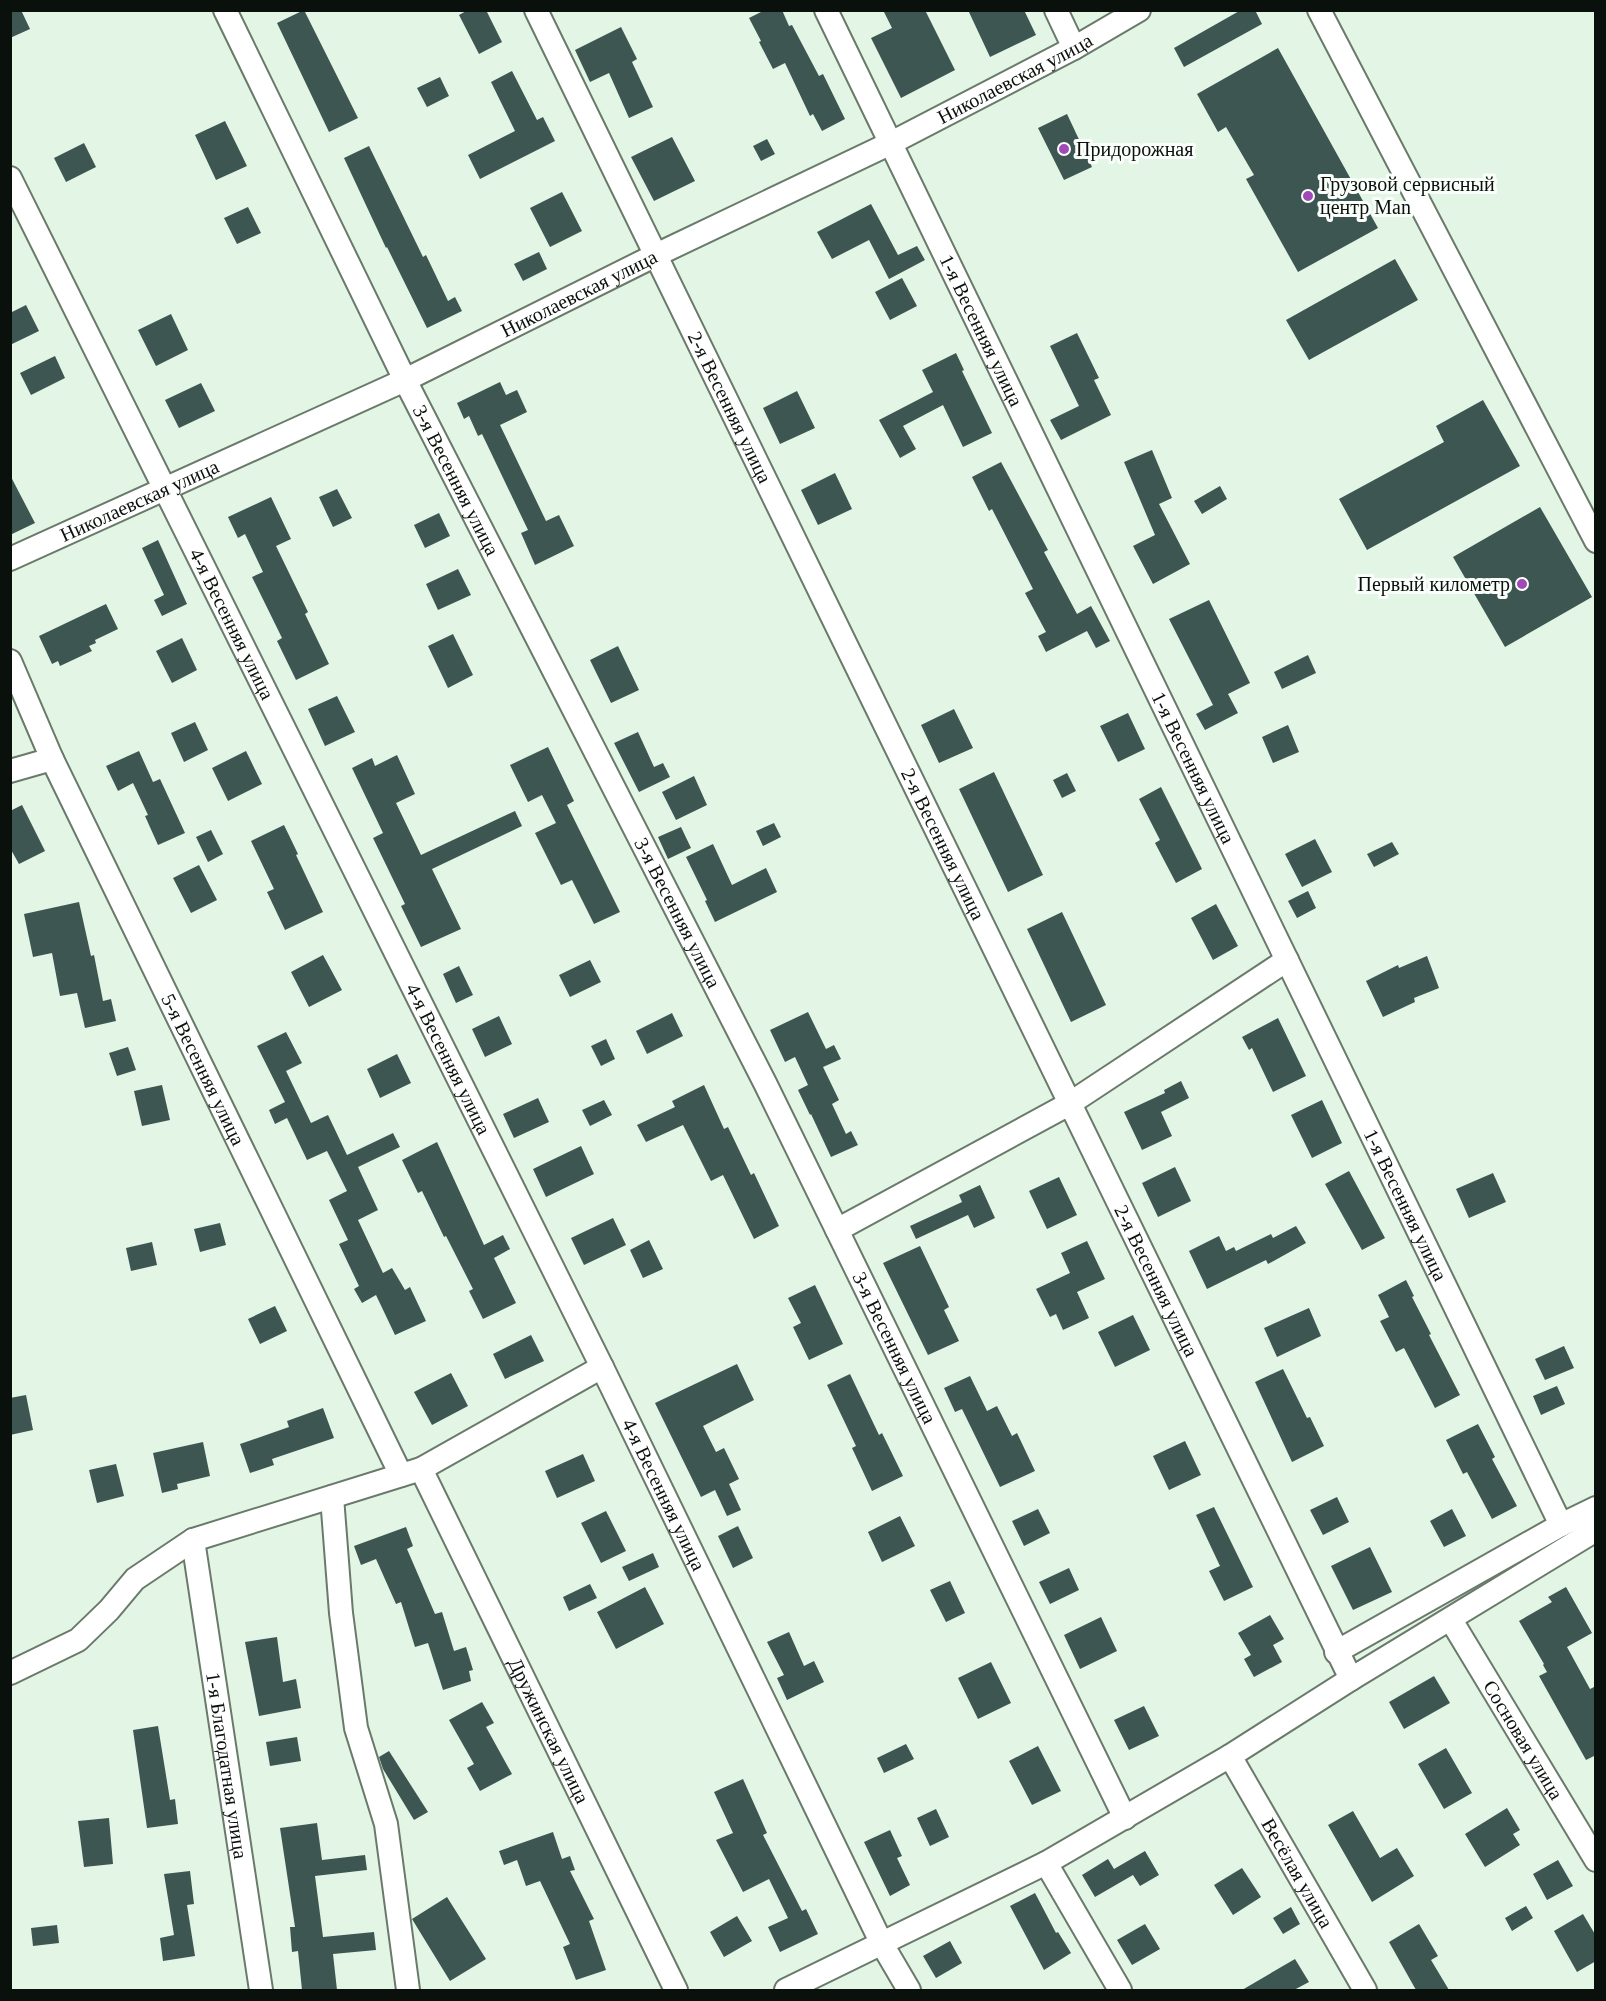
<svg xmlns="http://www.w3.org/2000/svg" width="1606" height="2001" viewBox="0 0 1606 2001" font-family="'Times New Roman',serif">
<rect width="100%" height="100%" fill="#e3f6e5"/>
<!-- building -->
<path fill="#3d5651" d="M10 10H21L30 29 10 38Z
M304 10 358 118 329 132 277 23Z
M468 10H486L502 42 479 54 459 15Z
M765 10H782L789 26 792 25 819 76 823 74 845 119 822 131 813 114 810 116 785 63 773 69 759 42 761 41 749 18Z
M883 10H925L955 70 901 98 871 38 892 28Z
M968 10H1024L1036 35 990 57Z
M1241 10H1255L1262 24 1184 67 1174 48Z
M621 27 637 59 632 62 653 107 629 118 609 73 590 82 575 50Z
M1278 48 1378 228 1298 272 1246 179 1254 175 1226 127 1218 132 1197 94Z
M512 71 537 120 543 117 555 141 480 179 468 155 515 131 491 82Z
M440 77 449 96 427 107 417 88Z
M1067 114 1092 167 1064 180 1038 128Z
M225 121 247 166 216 180 195 135Z
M672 137 695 181 654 201 631 157Z
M767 139 775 154 761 161 753 146Z
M84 143 96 167 66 182 54 158Z
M369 146 423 257 426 255 448 301 455 297 462 311 427 328 387 247 386 248 344 158Z
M562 192 582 231 550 247 530 208Z
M871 204 898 255 917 246 925 260 889 279 869 240 832 259 817 232Z
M248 207 261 233 237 244 224 218Z
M539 252 547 269 523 281 514 264Z
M1395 259 1418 300 1309 360 1286 320Z
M902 278 917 306 890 320 875 292Z
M26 305 39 331 10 345V313Z
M171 314 188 350 156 366 138 330Z
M1077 333 1099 378 1094 380 1111 415 1061 440 1050 420 1079 406 1050 346Z
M956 353 964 370 962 371 992 433 963 447 943 405 903 426 916 449 900 458 879 420 933 392 922 370Z
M55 356 65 378 31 395 20 373Z
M500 382 506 395 517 390 527 412 500 425 546 521 559 515 574 546 535 565 521 533 528 530 482 434 478 436 469 416 464 419 457 403Z
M201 383 215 411 179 428 165 400Z
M797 391 815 428 780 444 763 408Z
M1483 400 1520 466 1367 550 1339 499 1444 442 1436 426Z
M1152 450 1172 498 1159 504 1190 564 1153 584 1133 546 1155 535 1124 462Z
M1001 462 1048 550 1044 552 1077 614 1091 606 1110 641 1096 648 1087 631 1046 652 1038 636 1046 632 1025 593 1033 589 992 509 989 511 972 477Z
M835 473 852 509 818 525 801 490Z
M10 475 35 523 10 535Z
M1220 486 1227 499 1202 514 1194 501Z
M337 489 352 518 333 527 319 497Z
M271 497 291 539 276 546 308 612 305 614 329 664 296 680 277 641 282 638 252 577 263 572 245 534 238 538 228 517Z
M1540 507 1592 597 1505 647 1453 557Z
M439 513 450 536 425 548 414 525Z
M158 540 187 604 162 616 154 600 164 595 142 548Z
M458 569 471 595 438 610 426 584Z
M1209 600 1250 683 1228 694 1238 713 1205 730 1196 714 1213 705 1169 619Z
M106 604 118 629 95 640 96 643 89 646 92 651 60 666 58 661 52 664 39 636Z
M453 634 473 675 448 688 428 646Z
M182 638 197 670 172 683 156 651Z
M618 646 639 690 611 703 590 660Z
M1308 655 1316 673 1282 689 1274 672Z
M337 696 355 732 325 746 308 709Z
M954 709 973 748 939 763 921 725Z
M1128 713 1145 749 1118 762 1100 726Z
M195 722 208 750 184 762 171 733Z
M1288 725 1299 752 1273 763 1262 737Z
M638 732 654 767 663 763 670 777 639 792 614 743Z
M548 747 574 801 567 805 620 912 594 924 572 880 561 885 535 833 556 823 542 795 528 802 510 765Z
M139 751 153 782 160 779 185 833 158 845 145 816 148 815 133 783 118 791 106 766Z
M246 751 262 784 228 801 212 768Z
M397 755 415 794 396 803 421 855 515 811 522 826 432 869 461 929 421 947 401 906 405 904 373 838 383 833 352 768 372 758 375 766Z
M994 772 1043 875 1008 892 959 789Z
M1067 773 1076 791 1062 798 1053 780Z
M694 776 707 805 676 820 662 792Z
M1161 787 1202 869 1176 883 1155 843 1160 840 1139 799Z
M22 805 45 851 19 864 10 848V811Z
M774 823 781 837 763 846 756 831Z
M284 825 298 854 296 855 323 912 285 930 267 892 274 889 251 841Z
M681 827 691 848 668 859 658 837Z
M211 830 223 854 208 862 196 837Z
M1315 839 1332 872 1302 887 1285 854Z
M1392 842 1399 854 1374 867 1367 854Z
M713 844 732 885 766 868 777 892 715 922 705 901 707 900 686 857Z
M199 865 217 900 191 913 173 878Z
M1308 891 1316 908 1297 918 1288 901Z
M79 902 91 956 94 955 103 1001 111 999 116 1021 85 1028 77 993 60 996 52 953 33 957 24 914Z
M1216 904 1238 946 1213 960 1191 918Z
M1062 912 1106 1005 1071 1022 1027 929Z
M323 955 342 990 309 1007 291 972Z
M1427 956 1439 988 1414 998 1415 1002 1383 1017 1366 981 1398 965 1399 968Z
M590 960 601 982 570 997 559 975Z
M459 966 473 995 456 1003 443 974Z
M808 1012 826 1049 834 1045 841 1059 823 1067 839 1100 832 1104 846 1134 851 1131 858 1145 831 1157 811 1114 810 1115 798 1090 808 1085 795 1057 785 1062 770 1030Z
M672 1013 683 1036 647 1054 636 1031Z
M499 1016 512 1044 485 1057 472 1029Z
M1278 1018 1306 1076 1273 1092 1252 1048 1249 1050 1242 1037Z
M286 1032 302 1063 286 1071 311 1123 328 1115 347 1155 393 1133 400 1147 358 1167 378 1210 358 1220 383 1273 392 1268 405 1290 410 1287 426 1321 395 1335 376 1295 362 1303 354 1289 359 1286 339 1244 348 1240 329 1200 347 1191 327 1151 307 1160 287 1118 275 1124 269 1110 285 1102 257 1046Z
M606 1039 615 1059 601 1066 591 1046Z
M128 1047 136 1070 117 1076 109 1053Z
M397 1054 411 1083 380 1098 367 1069Z
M1181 1081 1189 1098 1161 1112 1172 1136 1142 1150 1124 1112 1165 1093 1164 1090Z
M162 1085 170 1120 142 1126 134 1091Z
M704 1085 724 1129 728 1127 751 1175 754 1173 779 1226 754 1239 723 1175 711 1181 683 1125 646 1142 637 1125 675 1107 672 1101Z
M538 1098 549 1122 514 1138 503 1114Z
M604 1100 612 1115 590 1126 582 1110Z
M1322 1100 1342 1143 1312 1158 1291 1115Z
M437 1142 484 1245 503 1235 510 1249 494 1258 516 1303 483 1319 469 1291 473 1289 446 1236 444 1237 422 1191 418 1193 402 1160Z
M581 1146 594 1174 546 1197 533 1169Z
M1175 1167 1191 1201 1158 1217 1142 1183Z
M1349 1171 1385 1238 1362 1250 1325 1184Z
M1493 1173 1506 1202 1469 1218 1456 1189Z
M1059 1177 1077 1215 1047 1229 1029 1191Z
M980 1185 995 1218 974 1228 968 1215 916 1239 910 1226 962 1202 959 1195Z
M613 1218 626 1245 584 1265 571 1238Z
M220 1223 226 1245 200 1252 194 1229Z
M1296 1226 1306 1243 1268 1264 1266 1260 1207 1289 1189 1251 1219 1236 1226 1251 1234 1247 1236 1251 1271 1234 1273 1238Z
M649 1240 663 1269 643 1278 630 1250Z
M1087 1241 1105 1279 1077 1292 1089 1318 1063 1330 1056 1314 1050 1317 1036 1289 1070 1273 1061 1253Z
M152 1242 157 1265 131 1271 126 1248Z
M920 1246 949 1307 944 1310 959 1341 928 1355 883 1263Z
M1406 1280 1414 1296 1412 1297 1431 1334 1429 1335 1460 1395 1435 1408 1404 1348 1396 1352 1380 1321 1389 1317 1378 1295Z
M815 1285 843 1344 809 1360 793 1327 801 1323 788 1298Z
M275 1306 287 1331 260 1344 248 1319Z
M1309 1308 1321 1336 1277 1357 1264 1328Z
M1133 1315 1150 1350 1115 1367 1098 1332Z
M531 1335 544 1361 505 1379 493 1354Z
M1564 1346 1574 1368 1545 1380 1535 1359Z
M737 1364 754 1400 703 1426 716 1452 724 1448 739 1479 729 1484 741 1510 727 1516 715 1490 701 1497 655 1403Z
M1283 1369 1307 1418 1310 1417 1324 1446 1292 1462 1255 1382Z
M451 1373 468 1406 432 1425 414 1392Z
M850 1374 879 1435 882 1433 903 1476 872 1491 852 1448 856 1446 827 1385Z
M970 1376 987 1411 997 1406 1012 1436 1017 1433 1035 1471 1000 1487 962 1409 955 1412 944 1388Z
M1557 1386 1565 1404 1541 1415 1533 1396Z
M26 1395 33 1430 10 1435V1398Z
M323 1408 334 1438 272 1459 274 1465 250 1473 240 1444 289 1427 287 1421Z
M1478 1424 1495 1457 1492 1459 1517 1506 1492 1519 1467 1472 1463 1474 1446 1440Z
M1185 1441 1201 1475 1169 1490 1153 1456Z
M203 1442 210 1476 177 1484 178 1489 162 1493 153 1453Z
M583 1454 595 1481 557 1498 545 1471Z
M116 1464 124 1496 97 1503 89 1470Z
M1337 1497 1349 1522 1323 1535 1310 1510Z
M1214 1507 1253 1587 1224 1601 1209 1571 1220 1566 1196 1515Z
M1038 1509 1050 1533 1024 1546 1012 1521Z
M1452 1509 1466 1536 1444 1547 1430 1521Z
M606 1511 626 1551 601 1563 581 1523Z
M900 1516 915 1546 882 1562 868 1532Z
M738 1526 753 1558 733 1568 718 1536Z
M406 1527 413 1546 407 1549 435 1614 442 1612 454 1651 466 1647 473 1670 469 1671 471 1681 443 1690 428 1643 415 1647 401 1602 396 1604 376 1559 361 1565 354 1546Z
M1370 1547 1392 1592 1353 1610 1331 1566Z
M653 1553 659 1567 629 1581 622 1567Z
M1069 1568 1079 1590 1050 1604 1039 1582Z
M950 1581 965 1613 946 1622 930 1590Z
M590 1584 597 1598 569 1611 563 1597Z
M645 1587 664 1624 616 1649 597 1612Z
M1566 1587 1592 1633 1567 1647 1590 1689 1596 1686V1755L1586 1760 1539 1676 1547 1672 1543 1665 1544 1664 1519 1621 1552 1602 1548 1597Z
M1270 1615 1284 1639 1273 1645 1282 1662 1254 1677 1244 1659 1251 1655 1238 1633Z
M1101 1617 1117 1651 1080 1669 1064 1635Z
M789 1632 804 1666 814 1661 824 1682 787 1700 777 1678 784 1675 767 1642Z
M277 1637 283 1682 296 1679 301 1708 259 1716 245 1642Z
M991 1662 1011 1703 978 1719 958 1678Z
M1434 1676 1450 1703 1404 1729 1389 1702Z
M482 1702 494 1723 486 1727 512 1774 480 1791 467 1768 474 1764 449 1720Z
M1144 1706 1159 1736 1129 1750 1114 1720Z
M158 1726 170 1800 175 1799 178 1824 147 1828 133 1730Z
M297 1737 301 1761 270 1766 266 1742Z
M906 1744 914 1759 884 1773 877 1758Z
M1038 1746 1061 1791 1032 1805 1009 1761Z
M1446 1748 1472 1793 1444 1809 1418 1764Z
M389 1751 428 1812 414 1820 383 1769 379 1757Z
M743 1779 767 1833 763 1835 802 1911 806 1909 818 1934 780 1952 768 1927 788 1918 769 1879 743 1892 716 1840 733 1833 714 1792Z
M1507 1808 1520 1830 1513 1834 1520 1845 1485 1867 1465 1834Z
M936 1809 949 1837 930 1846 917 1818Z
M1353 1811 1380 1858 1397 1848 1414 1876 1372 1902 1328 1825Z
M109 1818 113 1864 84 1867 78 1821Z
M317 1823 322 1860 365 1855 367 1870 315 1876 323 1937 374 1932 376 1950 333 1954 337 1990H302L298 1951 292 1952 290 1927H295L280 1828Z
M890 1830 902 1856 897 1858 910 1885 890 1896 864 1842Z
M553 1832 562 1859 570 1856 575 1870 570 1871 594 1919 589 1921 606 1970 576 1980 563 1947 570 1944 540 1881 526 1886 517 1860 504 1865 499 1851Z
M1145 1851 1159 1875 1140 1886 1133 1875 1095 1897 1082 1875 1108 1859 1114 1869Z
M1558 1860 1573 1886 1547 1900 1533 1874Z
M1242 1868 1261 1897 1233 1915 1214 1885Z
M190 1871 194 1904 187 1905 195 1956 163 1961 160 1938 174 1935 164 1874Z
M1035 1893 1056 1933 1058 1932 1071 1953 1044 1970 1010 1906Z
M447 1897 486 1959 450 1981 412 1919Z
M1526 1906 1533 1918 1512 1931 1505 1918Z
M1291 1907 1300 1924 1283 1934 1273 1918Z
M1583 1914 1596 1936V1961L1577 1972 1554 1931Z
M737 1916 752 1941 724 1957 710 1932Z
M1145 1924 1160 1949 1132 1965 1117 1940Z
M1419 1924 1438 1956 1431 1960 1449 1990H1416L1389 1942Z
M57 1925 59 1943 33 1946 31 1928Z
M950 1941 962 1963 936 1978 923 1956Z
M1295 1959 1309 1982 1294 1990H1242Z"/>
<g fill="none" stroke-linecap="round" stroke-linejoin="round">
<defs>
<g id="minor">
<path id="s1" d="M225 10 405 380 765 1083 1125 1818"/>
<path id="s2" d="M536 10 1351 1679"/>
<path id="s3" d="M826 10 1561 1525"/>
<path d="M1056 10 1074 48"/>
<path d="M1319 10 1596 541"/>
<path id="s4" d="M10 178 602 1367 882 1944 909 1990"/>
<path id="s5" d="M10 559 405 380 656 255 891 143 1074 48 1139 10"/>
<path id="s6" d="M10 661 52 759 401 1475"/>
<path d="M10 771 52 759"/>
<path d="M837 1230 1069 1104 1287 960"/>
<path id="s7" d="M421 1469 676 1990"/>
<path d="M332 1497 341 1613 356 1728 386 1824 408 1990"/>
<path id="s8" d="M193 1540 261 1990"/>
<path id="s9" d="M1451 1620 1596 1860"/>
<path d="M1336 1652 1561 1525 1596 1508"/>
<path d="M10 1673 78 1640 109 1610 135 1579 193 1540 421 1469 602 1367"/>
<path id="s10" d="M1230 1756 1365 1990"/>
<path d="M1046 1863 1120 1990"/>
<path d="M786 1990 1046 1863 1230 1756 1351 1679 1596 1530"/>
</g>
</defs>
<!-- minor casing -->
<use href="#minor" stroke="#697a6a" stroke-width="26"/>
<!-- minor -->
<use href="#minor" stroke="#fff" stroke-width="22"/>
</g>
<!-- markers -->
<g fill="#a04ab7" stroke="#fbfffb" stroke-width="2">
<circle cx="1064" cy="149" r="6"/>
<circle cx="1308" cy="196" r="6"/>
<circle cx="1522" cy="584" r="6"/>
</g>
<g text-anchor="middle" stroke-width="6" stroke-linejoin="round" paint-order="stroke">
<!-- street labels -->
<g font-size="20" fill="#0a100b" stroke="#fbfffb">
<text dy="7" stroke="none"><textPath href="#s5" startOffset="1114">Николаевская улица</textPath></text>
<text dy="7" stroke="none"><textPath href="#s5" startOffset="628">Николаевская улица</textPath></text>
<text dy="7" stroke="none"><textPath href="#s3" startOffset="356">1-я Весенняя улица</textPath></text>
<text dy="7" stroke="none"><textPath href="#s2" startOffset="442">2-я Весенняя улица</textPath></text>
<text dy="7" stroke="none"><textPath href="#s1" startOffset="524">3-я Весенняя улица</textPath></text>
<text dy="7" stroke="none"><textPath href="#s5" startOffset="142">Николаевская улица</textPath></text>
<text dy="7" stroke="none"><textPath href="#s4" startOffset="498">4-я Весенняя улица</textPath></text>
<text dy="7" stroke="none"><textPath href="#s3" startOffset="842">1-я Весенняя улица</textPath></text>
<text dy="7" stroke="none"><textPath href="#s2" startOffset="928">2-я Весенняя улица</textPath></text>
<text dy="7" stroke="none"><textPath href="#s1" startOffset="1010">3-я Весенняя улица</textPath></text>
<text dy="7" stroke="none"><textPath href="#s4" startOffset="984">4-я Весенняя улица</textPath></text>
<text dy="7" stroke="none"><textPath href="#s6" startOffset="452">5-я Весенняя улица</textPath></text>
<text dy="7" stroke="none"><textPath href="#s3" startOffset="1328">1-я Весенняя улица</textPath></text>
<text dy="7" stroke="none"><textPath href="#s2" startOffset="1414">2-я Весенняя улица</textPath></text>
<text dy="7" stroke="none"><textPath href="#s1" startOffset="1496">3-я Весенняя улица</textPath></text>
<text dy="7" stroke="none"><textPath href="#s4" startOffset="1470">4-я Весенняя улица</textPath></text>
<text dy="7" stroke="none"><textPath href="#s7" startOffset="291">Дружинская улица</textPath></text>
<text dy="7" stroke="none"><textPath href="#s9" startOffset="140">Сосновая улица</textPath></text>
<text dy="7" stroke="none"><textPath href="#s8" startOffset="228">1-я Благодатная улица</textPath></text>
<text dy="7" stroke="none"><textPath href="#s10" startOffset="135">Весёлая улица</textPath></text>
</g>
<!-- poi labels -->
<g font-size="20" fill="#0a100b" stroke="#fbfffb" text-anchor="start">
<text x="1076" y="156">Придорожная</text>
<text x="1320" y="191">Грузовой сервисный<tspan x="1320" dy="23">центр Man</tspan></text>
<text x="1510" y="591" text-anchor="end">Первый километр</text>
</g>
</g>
<!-- border -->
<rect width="1606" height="2001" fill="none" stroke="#0a100b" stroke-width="24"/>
</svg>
